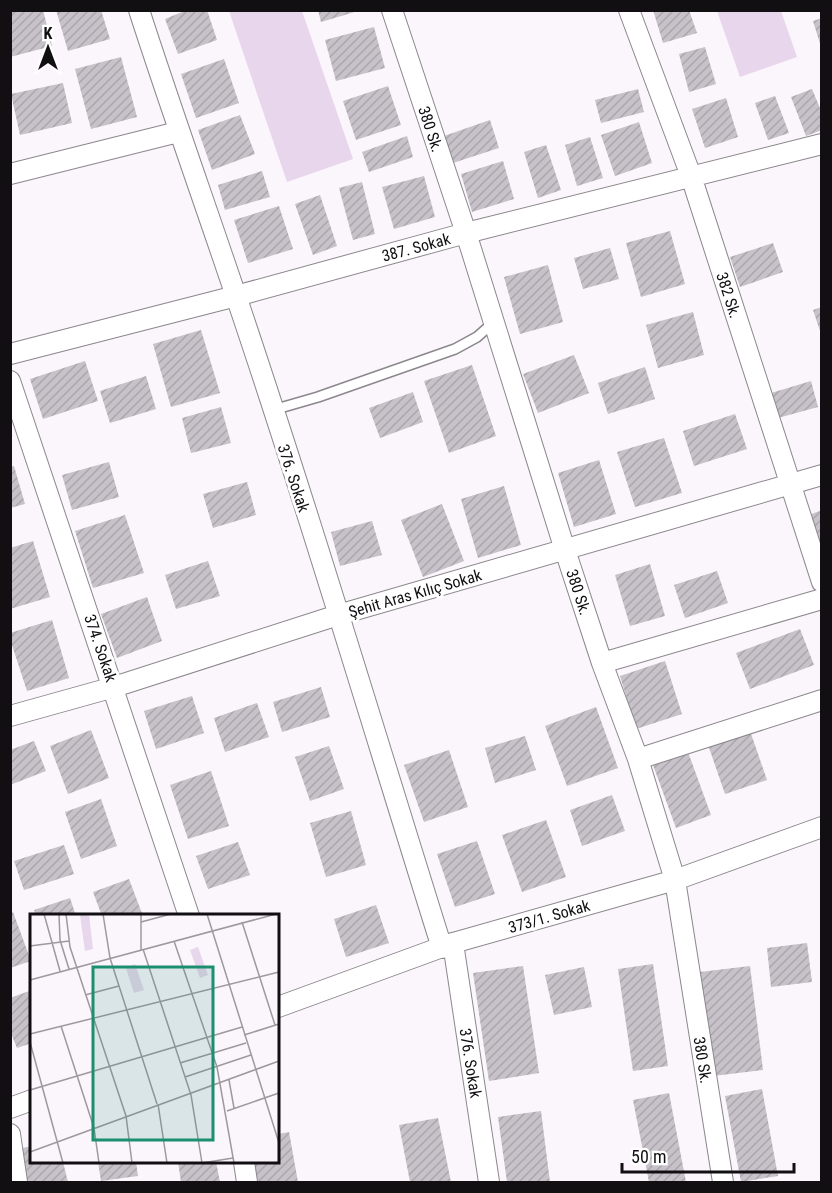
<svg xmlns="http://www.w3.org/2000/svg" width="832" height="1193" viewBox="0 0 832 1193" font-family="'Roboto Condensed',sans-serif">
<defs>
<pattern id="building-hatch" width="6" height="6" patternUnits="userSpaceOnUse" patternTransform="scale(1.5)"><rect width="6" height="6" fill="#c7c2c9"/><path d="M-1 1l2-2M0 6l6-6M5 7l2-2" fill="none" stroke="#aaa6ac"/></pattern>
</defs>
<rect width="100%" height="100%" fill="#fbf5fc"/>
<!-- green -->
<path fill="#e8d6ec" d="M229 11H302L353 159 287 182Z
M717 11H781L797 57 740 77Z"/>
<!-- building -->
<path fill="url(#building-hatch)" d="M10 10H43L52 46 10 57Z
M56 10H101L110 39 68 51Z
M187 10H207L217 40 178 54 165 19Z
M318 10H358V11L321 22Z
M653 10H689L697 33 663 43Z
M822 18V47H821L813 21Z
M374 27 385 68 336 81 325 40Z
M705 47 716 84 689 92 679 54Z
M121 57 137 117 91 129 75 69Z
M224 59 239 103 196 118 181 74Z
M63 83 72 123 20 135 11 94Z
M388 86 401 125 356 140 343 101Z
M638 89 644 112 601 123 595 100Z
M812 89 822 113V130L806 136 791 97Z
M775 96 789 133 768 140 755 103Z
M726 98 738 137 705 148 692 109Z
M240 115 255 154 212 170 198 130Z
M490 120 499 148 453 163 444 136Z
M639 122 652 163 615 176 601 135Z
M407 136 413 157 369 172 362 152Z
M590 137 603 178 577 186 565 145Z
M546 145 561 190 538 198 524 152Z
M503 161 514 199 472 212 461 174Z
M262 171 270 197 225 210 218 185Z
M424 176 435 217 394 229 382 187Z
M362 182 375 234 353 240 339 188Z
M320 195 337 246 313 255 295 204Z
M279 206 293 249 248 263 234 220Z
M670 231 685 284 641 297 626 243Z
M773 243 783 272 740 287 730 257Z
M610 248 619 279 583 289 574 258Z
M548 265 563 322 520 334 504 277Z
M822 307V334H821L813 310Z
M693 312 704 355 658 368 646 325Z
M201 330 220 393 171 407 153 344Z
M574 355 589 393 538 413 523 374Z
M85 361 98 401 43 419 30 379Z
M472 365 496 436 449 453 424 381Z
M645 367 655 399 608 414 598 383Z
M146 376 156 409 110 423 100 391Z
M811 381 818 407 778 418 771 393Z
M413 392 423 422 380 438 369 408Z
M221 407 231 443 191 453 182 418Z
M735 414 747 449 694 466 683 431Z
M664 438 682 493 635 507 617 452Z
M599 460 616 514 574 527 558 473Z
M109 462 119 497 72 510 62 475Z
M14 466 25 504 10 508V467Z
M247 482 256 515 213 528 203 494Z
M504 486 521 545 478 558 461 499Z
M442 504 464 561 423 577 401 520Z
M822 510V548L809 515Z
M125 515 144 573 93 588 75 531Z
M372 521 382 555 340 566 331 532Z
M33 541 50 597 10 609V548Z
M208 561 220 596 176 609 165 575Z
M650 564 665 616 630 626 615 575Z
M717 571 728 603 685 618 674 585Z
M147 597 162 641 117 658 101 614Z
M52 620 69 678 27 691 10 639V633Z
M800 629 814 665 750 689 736 653Z
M665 661 682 714 636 729 620 676Z
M321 687 330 717 282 732 273 702Z
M192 696 204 733 156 749 144 711Z
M257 703 269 737 225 752 214 718Z
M596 707 618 768 567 786 545 726Z
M748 725 767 780 725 794 706 739Z
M91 730 109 778 68 794 50 746Z
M525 736 536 770 495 783 485 748Z
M34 741 46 771 10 785V750Z
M329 746 344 789 310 801 295 757Z
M449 750 468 807 424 822 404 765Z
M688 752 711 815 676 828 653 765Z
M211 771 229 826 188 839 170 785Z
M612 795 625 831 582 846 570 810Z
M101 799 117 846 81 859 65 812Z
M351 811 366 865 326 877 310 823Z
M546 820 566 877 522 892 502 835Z
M477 841 495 894 455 907 437 854Z
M238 842 250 875 208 889 196 856Z
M64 845 74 874 24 890 14 861Z
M129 879 143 916H102L93 892Z
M70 898 76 916H36L34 910Z
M376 905 389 943 346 957 334 919Z
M13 912 31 961 10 968V913Z
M807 943 812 982 771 987 767 948Z
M653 964 668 1066 633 1071 618 969Z
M523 966 539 1073 489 1081 473 973Z
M750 966 763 1070 713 1076 700 972Z
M584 967 592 1007 554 1015 545 975Z
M32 990V1043L17 1048 10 1031V998Z
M762 1089 778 1176 741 1182 725 1096Z
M669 1093 686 1182H649L633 1100Z
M541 1111 550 1182H507L498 1117Z
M438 1118 451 1182H410L399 1125Z
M289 1132 298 1182H258L254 1162H278V1134Z
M32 1146V1162H63L68 1182H26L18 1149Z
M98 1162H136L138 1176 101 1181Z
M178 1162H216L220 1182H181Z"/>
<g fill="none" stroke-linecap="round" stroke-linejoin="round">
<defs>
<path id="service" d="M273 410 318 397 455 349 477 337 494 322"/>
<path id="minor" d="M139 10C170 106 204 201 236 296 309 512 374 731 442 948
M392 10 466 233 565 550 602 663 638 759 675 880 723 1182
M629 10 691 176 822 582
M10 174 178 132
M10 354 236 296 466 233 822 144
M10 381 189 916
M602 663 822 599
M10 716 114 687 338 615 822 475
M638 759 822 700
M453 943 489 1182
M278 1007 453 943 675 880 822 827
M10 1108 32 1100
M10 1134 17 1182
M244 1162 247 1182"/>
</defs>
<!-- service casing -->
<use href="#service" stroke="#8c878d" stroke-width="12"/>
<!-- minor casing -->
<use href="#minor" stroke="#8c878d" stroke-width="22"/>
<!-- service -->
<use href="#service" stroke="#fff" stroke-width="9"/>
<!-- minor -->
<use href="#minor" stroke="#fff" stroke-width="20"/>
</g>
<g text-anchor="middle" stroke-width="6" stroke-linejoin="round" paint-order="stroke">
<!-- street labels -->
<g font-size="16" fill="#110f12" stroke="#fff">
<text transform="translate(431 129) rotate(72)" y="6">380 Sk.</text>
<text transform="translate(416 247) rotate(-15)" y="6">387. Sokak</text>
<text transform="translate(729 295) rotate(72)" y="6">382 Sk.</text>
<text transform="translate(294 478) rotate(72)" y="6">376. Sokak</text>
<text transform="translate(579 592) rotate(72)" y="6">380 Sk.</text>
<text transform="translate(415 593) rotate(-16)" y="6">Şehit Aras Kılıç Sokak</text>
<text transform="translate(101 648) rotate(71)" y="6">374. Sokak</text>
<text transform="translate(549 916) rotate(-16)" y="6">373/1. Sokak</text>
<text transform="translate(703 1060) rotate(81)" y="6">380 Sk.</text>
<text transform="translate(471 1063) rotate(81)" y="6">376. Sokak</text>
</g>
</g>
<!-- overview -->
<g transform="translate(30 914)">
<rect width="249" height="249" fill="#fbf5fc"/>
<path d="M59 0 63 35 55 37 50 1ZM168 33 178 61 170 64 160 36ZM105 50 114 76 104 79 96 54Z" fill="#e8d6ec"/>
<path fill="none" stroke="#9d999e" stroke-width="1.5" d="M14 0 30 57M29 0 30 26 39 55M36 0 40 33 96 202 102 249M73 0 80 44 127 190M111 0V36M177 0 249 229M111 8 141 0M212 8 245 111M144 27 187 153 204 249M0 32 39 27M113 35 161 181 172 249M0 66 246 0M55 81 89 72M31 112 64 214 69 249M0 120 249 58M214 121 249 110M0 128 33 249M150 149 216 129M155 163 221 141M199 166 204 194M0 176 212 113M128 190 137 249M197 197 249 179M0 238 249 147M172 249 203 244"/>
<path fill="#1c8f71" fill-opacity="0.15" stroke="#1c8f71" stroke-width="3" d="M63 53H183V226H63Z"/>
<rect width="249" height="249" fill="none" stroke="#110f12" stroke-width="3"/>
</g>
<!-- border -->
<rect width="832" height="1193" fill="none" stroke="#110f12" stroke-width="24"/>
<!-- north arrow -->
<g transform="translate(48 48)" stroke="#ffffff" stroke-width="4.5" paint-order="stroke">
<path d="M0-4.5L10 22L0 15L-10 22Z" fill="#110f12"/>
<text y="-9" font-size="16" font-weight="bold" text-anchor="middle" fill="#110f12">K</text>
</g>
<!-- scale -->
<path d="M622 1163v9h172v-9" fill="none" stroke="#110f12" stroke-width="3"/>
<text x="631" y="1163" font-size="18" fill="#110f12" stroke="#ffffff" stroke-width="4.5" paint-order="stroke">50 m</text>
</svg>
